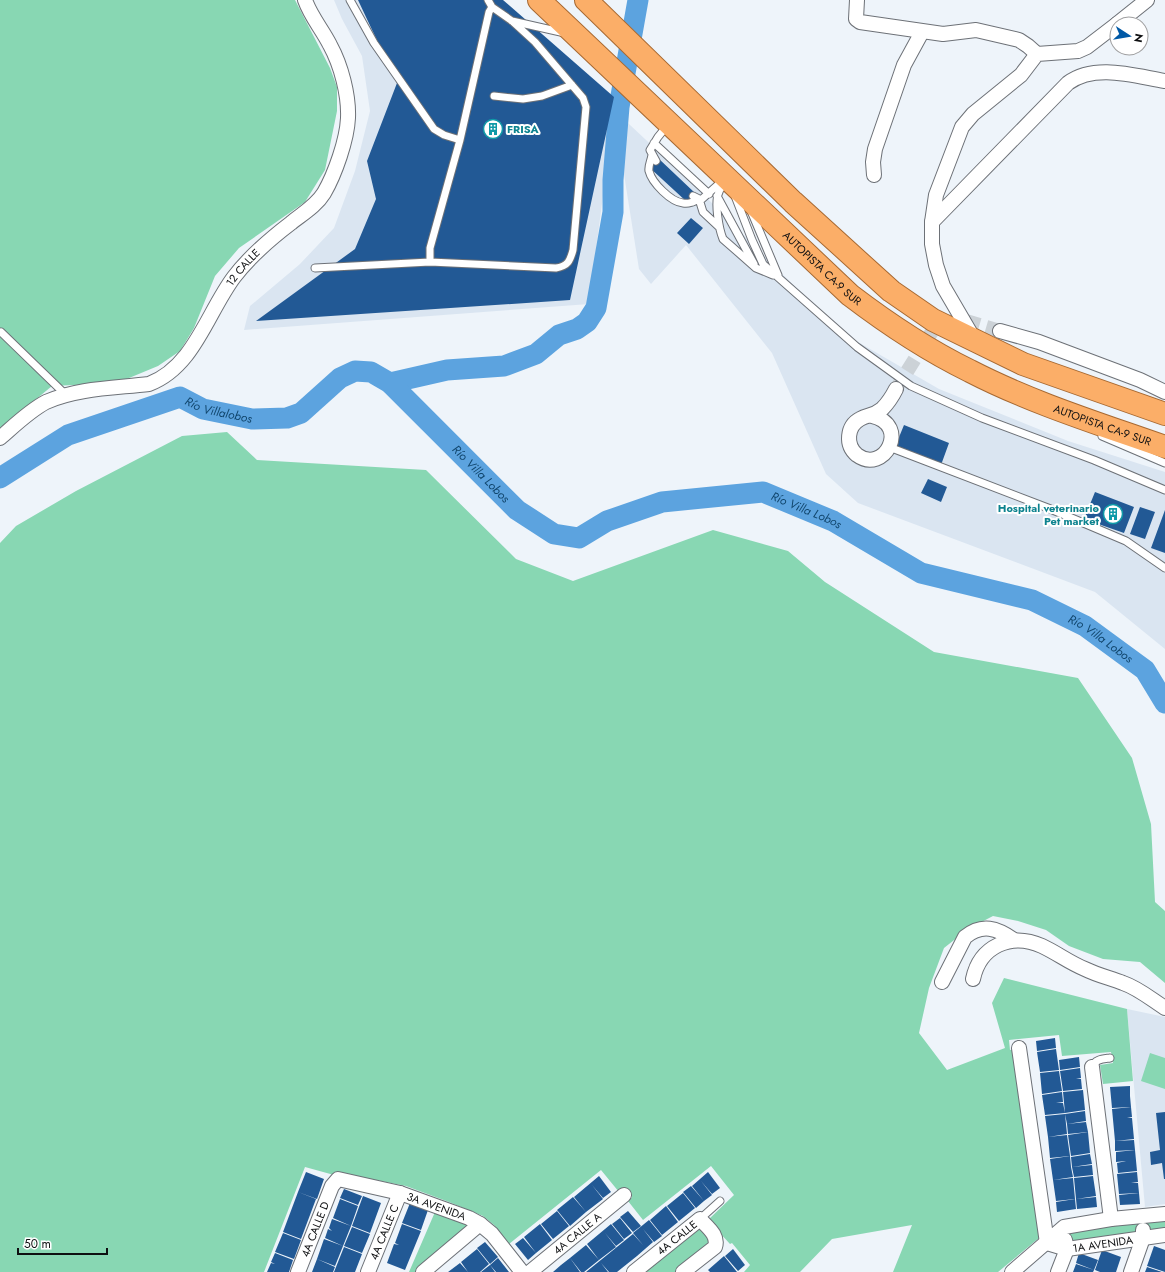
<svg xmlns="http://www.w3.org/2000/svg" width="1165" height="1272" viewBox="0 0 1165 1272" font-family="Jost,sans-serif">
<rect width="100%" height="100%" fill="#eef4fa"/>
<!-- built -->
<path fill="#dae5f1" d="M334 0H493L613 109 695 186 839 331 939 389 1068 441 1165 472V649L1095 592 858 503 826 474 772 353 686 245 651 284 639 269 614 111 589 304 244 330 250 306 300 264 334 228 355 171 370 111 362 56 342 19Z
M1127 1009 1165 1017V1204L1145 1207Z"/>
<!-- green -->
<path fill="#88d7b3" d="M0 0H295L330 68 337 87V111L325 170 305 202 239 248 215 276 194 328 180 351 158 366 117 383 52 386 0 429Z
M227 432 257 460 426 470 516 559 573 581 713 530 788 551 825 582 934 652 1078 678 1132 758 1151 824 1155 902 1165 911V983L1140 962 1103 959 1069 946 1046 930 1018 921 993 916 968 929 944 948 929 988 919 1033 947 1070 1005 1048 992 1003 1004 978 1127 1009 1133 1081 1103 1084 1100 1065 1113 1063 1111 1052 1062 1056 1059 1035 1009 1040 1010 1050 1022 1048 1042 1233 1039 1238 998 1272H893L912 1225 832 1239 800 1272H744L750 1265 732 1243 730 1244 708 1220 734 1195 711 1166 643 1220 628 1201 632 1197 624 1188 619 1192 601 1170 509 1244 494 1225 483 1216 449 1202 406 1186 361 1177 334 1175 305 1167 264 1272H0V543L16 526 76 491 182 436Z
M1150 1053 1165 1058V1089L1141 1081Z
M435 1212 468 1224V1228L416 1272H409Z
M1165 1214V1235L1067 1249 1064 1227Z
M700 1219 715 1247 683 1272H634Z"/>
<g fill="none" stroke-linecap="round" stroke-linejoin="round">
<!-- river -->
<g stroke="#5ca3df" stroke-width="21">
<path d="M390 383 447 370 504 366 536 354 559 335 577 329 587 322 596 308 613 212V180L619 107 638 0"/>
<path id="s1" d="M0 478 68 435 180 397 203 409 252 419 287 418 301 413 340 378 355 371 371 372 390 383 517 510 554 534 579 538 607 521 662 502 763 492 833 521 921 573 1032 600 1085 626 1145 670 1165 703"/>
</g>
</g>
<!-- building -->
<path fill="#225995" d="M358 0H503L614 97 570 300 256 321 355 249 376 199 367 161 397 83Z
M658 158 695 193 687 202 650 168Z
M691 218 703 228 689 244 677 233Z
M904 425 949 443 941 465 895 447Z
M928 479 947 487 941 502 921 493Z
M1095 492 1134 507 1124 533 1084 519Z
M1140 507 1155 512 1145 539 1130 534Z
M1165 510V553L1151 548Z
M1055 1038 1056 1048 1037 1051 1036 1041Z
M1056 1049 1059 1070 1040 1072 1037 1052Z
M1079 1057 1080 1067 1060 1070 1059 1060Z
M1080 1068 1081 1078 1076 1079H1081L1082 1089 1063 1091 1060 1071Z
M1059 1071 1062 1091 1042 1094 1040 1073Z
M1130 1086V1096H1125H1130L1131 1107 1112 1108 1110 1087Z
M1083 1090 1085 1110 1065 1113 1063 1092Z
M1062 1092 1063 1102 1056 1103H1063L1065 1113 1045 1115 1042 1095Z
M1131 1107 1132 1117 1127 1118H1132L1134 1139 1115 1141 1112 1109Z
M1085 1111 1086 1121 1067 1124 1065 1114Z
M1165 1112V1179H1164L1162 1163 1151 1165 1150 1152 1160 1150 1156 1113Z
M1065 1114 1066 1124 1061 1125 1066 1124 1067 1134 1048 1137 1045 1116Z
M1086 1122 1088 1132 1068 1134 1067 1124Z
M1088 1132 1090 1153 1071 1156 1068 1135Z
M1067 1135 1070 1156 1050 1158 1048 1137Z
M1134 1140 1135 1150 1115 1151V1141Z
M1135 1150 1137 1171 1118 1173 1117 1163 1126 1161 1116 1162V1152Z
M1090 1154 1092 1164 1072 1167 1071 1157Z
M1070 1156 1071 1167 1066 1168 1071 1167 1073 1177 1053 1180 1050 1159Z
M1092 1165 1093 1175 1074 1177 1072 1167Z
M306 1172 324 1179 317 1199 298 1192Z
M708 1172 720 1188 712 1194 701 1181 712 1195 704 1201 692 1186Z
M1137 1172 1138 1182 1131 1183H1138L1139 1193 1119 1194 1117 1174Z
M599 1176 611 1192 603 1198 592 1185 603 1199 586 1212 574 1197Z
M1093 1176 1096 1196 1076 1199 1074 1178Z
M1073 1178 1075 1199 1056 1201 1053 1180Z
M691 1186 704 1201 696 1208 683 1192Z
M344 1189 362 1196 358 1205 340 1198Z
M298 1192 316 1199 301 1239 283 1232Z
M683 1193 695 1208 679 1221 667 1206Z
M1139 1193 1140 1204 1120 1205 1119 1195Z
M363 1196 381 1203 370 1233 352 1226Z
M573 1197 586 1212 570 1226 557 1210Z
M1096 1197 1097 1207 1077 1209 1076 1199Z
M340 1199 358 1206 351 1226 333 1218Z
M1075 1199 1076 1209 1057 1212 1056 1202Z
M410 1203 428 1210 421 1230 402 1223Z
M666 1206 678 1222 662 1235 650 1220Z
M557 1211 569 1226 553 1239 541 1224Z
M628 1211 641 1226 633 1232 620 1217Z
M620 1218 632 1233 624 1239 612 1224Z
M332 1219 351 1226 343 1246 325 1238 328 1229 332 1231 329 1228Z
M649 1220 662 1236 654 1242 643 1229 653 1242 637 1256 617 1272H609L601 1263 608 1272H586L633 1234 643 1245 633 1233Z
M402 1224 421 1231 405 1270 387 1263 394 1244 399 1245 395 1243Z
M540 1224 552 1240 536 1253 524 1237Z
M611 1224 624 1240 616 1246 605 1233 616 1247 599 1260 587 1244Z
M352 1227 370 1234 362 1253 344 1246Z
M283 1233 301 1240 294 1259 275 1252Z
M523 1238 536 1253 528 1260 515 1244Z
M324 1239 343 1246 335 1266 317 1259Z
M485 1242 498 1257 490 1264 477 1248Z
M586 1245 599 1260 584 1272H581L570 1258Z
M1154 1246 1165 1250V1272L1147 1266Z
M344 1247 362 1254 355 1272H334Z
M477 1249 489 1264 480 1272H468L461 1262Z
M733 1249 745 1265 738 1271 725 1256Z
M1102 1250 1121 1257 1116 1272H1100L1095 1270Z
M275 1253 293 1260 289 1272H267L271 1263 275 1264 271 1262Z
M1079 1253 1098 1260 1094 1270 1076 1263Z
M724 1256 737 1272H710L708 1270Z
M498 1258 509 1272H496L490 1265Z
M570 1258 580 1272H553L561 1265Z
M317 1259 335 1267 333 1272H312Z
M460 1263 468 1272H448Z
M1076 1264 1094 1270 1093 1272H1073Z
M490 1265 495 1272H481Z
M1147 1267 1162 1272H1145Z"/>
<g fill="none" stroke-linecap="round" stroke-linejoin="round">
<!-- minor-tunnel -->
<path stroke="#ccd2d7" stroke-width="14" stroke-dasharray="14 7" stroke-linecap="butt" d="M896 389 933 330 946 322 966 321 1000 331"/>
<defs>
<path id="service" d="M350 0 374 43 434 129 444 135 460 140
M488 0 492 7 512 21 535 42 583 98 586 107 573 250C570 261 568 266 556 268L430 262V248L460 140 489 12 492 7
M512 21 565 33
M494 96 523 99 542 96 572 85
M654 143 709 194
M652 155C651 161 648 166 649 171 652 183 671 202 683 203 689 204 693 202 699 199L703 212 719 227
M656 161 650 150 658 137 667 126
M727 181C724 185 720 188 719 192 714 202 719 229 723 239L756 268 773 275
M693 196 699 199H702L721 182
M717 196 754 264
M735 196 752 240 763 264 857 347 911 386 982 418 1094 460 1165 490
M751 211 778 275
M315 268 430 262
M1 332 66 395
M1102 436 1165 463
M889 447 1048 508 1126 541 1165 568
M1092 1067C1095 1059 1103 1059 1110 1058
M700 1219 720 1201"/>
<g id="minor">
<path d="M857 0 856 19 860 22 943 34 976 30 1019 40 1028 46 1037 54"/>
<path d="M1117 24 1147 0"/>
<path d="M874 175 873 162 875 149 904 65 922 32"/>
<path d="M932 222 1068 83C1095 63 1135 76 1165 81"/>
<path d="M1000 331 1039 342 1140 380 1165 392"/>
<path d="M974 339 943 286 936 265 932 244V222L936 195 962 127 973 114 1021 75 1037 54 1078 51 1087 47 1117 24"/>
<path d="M872 416C911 425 884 475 857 455 845 445 847 426 860 419 868 414 872 417 882 409 888 403 892 397 896 389"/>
<path id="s2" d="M0 438C14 426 29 411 46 402 77 388 116 388 149 384 194 367 207 313 234 277 250 256 270 239 291 223 302 214 316 206 324 193 335 174 347 140 348 118 349 95 341 65 330 45 322 29 311 17 305 0"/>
<path d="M973 979C980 946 1011 932 1042 946 1057 953 1070 963 1085 969 1097 975 1110 978 1123 983 1138 988 1151 999 1165 1008"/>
<path d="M942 982 965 937C982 923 997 928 1014 940"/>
<path d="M1019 1048 1047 1243"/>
<path d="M1092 1067 1111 1219"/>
<path id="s3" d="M1047 1243 1067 1249 1165 1235"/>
<path id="s4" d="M298 1272 332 1186 338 1179 400 1193 469 1218 480 1224 492 1234 522 1272"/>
<path id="s5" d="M368 1272 400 1193"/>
<path d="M423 1272 480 1224"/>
<path id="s6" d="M530 1272 624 1195"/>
<path id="s7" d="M634 1272 700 1219C707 1227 719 1235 715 1247L683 1272"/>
<path d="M1012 1272 1064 1227 1111 1219 1165 1214"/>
<path d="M1058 1272 1067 1249 1065 1240"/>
<path d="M1131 1272 1143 1238V1230"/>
</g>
<g id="trunk">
<path id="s8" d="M539 0 850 295C888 324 927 350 970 371 1032 403 1100 424 1165 447"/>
<path d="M586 0 793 202 891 291 933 320 1023 364 1165 414"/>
</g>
</defs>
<!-- service casing -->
<use href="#service" stroke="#6d7177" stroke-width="9"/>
<!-- minor casing -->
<use href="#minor" stroke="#6d7177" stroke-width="16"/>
<!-- trunk casing -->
<use href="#trunk" stroke="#a76932" stroke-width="24"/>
<!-- service -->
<use href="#service" stroke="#fff" stroke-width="7"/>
<!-- minor -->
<use href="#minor" stroke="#fff" stroke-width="14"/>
<!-- trunk -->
<use href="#trunk" stroke="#fbae68" stroke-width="22"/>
</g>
<!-- icons -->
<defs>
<symbol id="building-ring" viewBox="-11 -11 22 22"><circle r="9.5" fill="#fff" stroke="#0f9aa8" stroke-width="1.5"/><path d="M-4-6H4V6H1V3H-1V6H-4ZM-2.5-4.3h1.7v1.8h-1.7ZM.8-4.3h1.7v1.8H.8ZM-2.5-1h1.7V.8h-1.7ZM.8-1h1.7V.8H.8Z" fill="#0f9aa8"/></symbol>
</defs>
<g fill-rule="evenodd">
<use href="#building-ring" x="482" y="118" width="22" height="22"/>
<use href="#building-ring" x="1102" y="503" width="22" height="22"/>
</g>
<g text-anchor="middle" stroke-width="4" stroke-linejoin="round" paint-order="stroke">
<!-- culture labels -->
<g font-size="11" font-weight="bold" fill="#0d838f" stroke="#fff" text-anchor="start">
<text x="507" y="133">FRISA</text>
<text x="1099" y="512" text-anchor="end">Hospital veterinario<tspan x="1099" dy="13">Pet market</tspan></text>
</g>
<!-- street labels -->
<g font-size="11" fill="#0e0f11" stroke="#fff">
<text dy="4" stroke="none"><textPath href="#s2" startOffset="316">12 CALLE</textPath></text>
<text dy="4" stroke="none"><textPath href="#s8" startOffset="390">AUTOPISTA CA-9 SUR</textPath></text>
<text dy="4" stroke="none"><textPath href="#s8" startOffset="714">AUTOPISTA CA-9 SUR</textPath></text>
<text dy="4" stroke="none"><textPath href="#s4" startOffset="204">3A AVENIDA</textPath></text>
<text dy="4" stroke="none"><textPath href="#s4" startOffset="46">4A CALLE D</textPath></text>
<text dy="4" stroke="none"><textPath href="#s5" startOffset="43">4A CALLE C</textPath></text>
<text dy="4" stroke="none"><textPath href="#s6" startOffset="61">4A CALLE A</textPath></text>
<text dy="4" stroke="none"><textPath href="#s7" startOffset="55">4A CALLE</textPath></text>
<text dy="4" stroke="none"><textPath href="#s3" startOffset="57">1A AVENIDA</textPath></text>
</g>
<!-- water labels -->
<g font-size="12" font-style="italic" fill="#11466d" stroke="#fff">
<text dy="4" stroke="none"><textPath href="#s1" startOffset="240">Río Villalobos</textPath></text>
<text dy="4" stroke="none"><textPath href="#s1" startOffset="560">Río Villa Lobos</textPath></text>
<text dy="4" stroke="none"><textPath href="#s1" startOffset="920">Río Villa Lobos</textPath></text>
<text dy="4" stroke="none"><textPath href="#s1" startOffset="1244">Río Villa Lobos</textPath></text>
</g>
</g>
<!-- north arrow -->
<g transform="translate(1129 36) rotate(102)"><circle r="19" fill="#ffffff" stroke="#9f9fa0"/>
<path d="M0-3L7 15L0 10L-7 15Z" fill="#0059a6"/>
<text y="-6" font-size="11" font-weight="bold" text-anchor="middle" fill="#0e0f11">N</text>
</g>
<!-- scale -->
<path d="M18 1248v6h89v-6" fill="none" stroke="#0e0f11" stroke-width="2"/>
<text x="24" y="1248" font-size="12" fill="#0e0f11" stroke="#ffffff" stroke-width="3" paint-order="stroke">50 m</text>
</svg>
